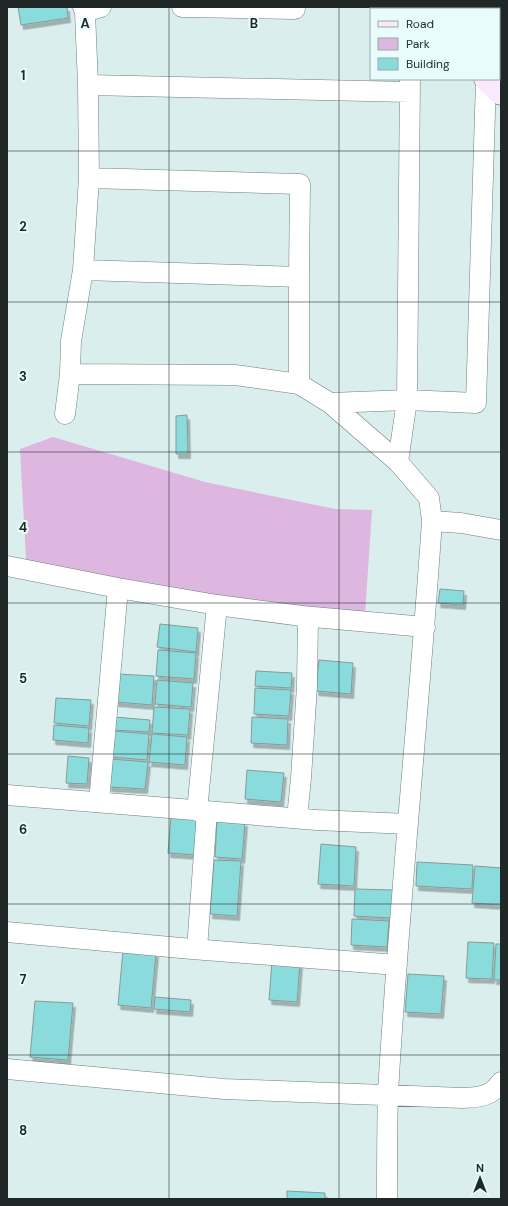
<svg xmlns="http://www.w3.org/2000/svg" width="508" height="1206" viewBox="0 0 508 1206" font-family="'DM Sans',sans-serif">
<defs>
<filter id="shadow"><feDropShadow dx="2.5" dy="4.5" stdDeviation="0" flood-color="#0004"/></filter>
</defs>
<rect width="100%" height="100%" fill="#daeeee"/>
<!-- green -->
<path fill="#ddb7e0" d="M53 437 205 482 335 509 372 510 365 615 241 603 26 560 20 449Z"/>
<!-- building -->
<path fill="#89dcdb" stroke="#879a9a" filter="url(#shadow)" d="M18 7H67L68 18 21 25Z
M187 415 188 454H176V416Z
M440 589 464 591 463 605 438 603Z
M160 624 198 628 196 652 157 647Z
M158 650 196 653 194 679 156 676Z
M319 660 353 663 351 694 316 691Z
M256 671 292 673 291 688 255 686Z
M118 674 154 676 152 705 116 702Z
M157 680 193 683 191 707 155 704Z
M255 688 291 690 289 716 254 714Z
M56 698 91 700 89 726 54 723Z
M154 707 190 709 188 735 152 733Z
M114 717 150 720 149 732 113 730Z
M252 717 288 719 287 745 251 743Z
M54 725 89 728 88 743 53 740Z
M113 731 149 734 147 760 111 757Z
M152 734 187 737 185 765 149 762Z
M68 756 89 758 87 784 66 783Z
M111 759 148 762 145 789 109 787Z
M247 770 284 773 281 802 245 799Z
M171 816 199 818 196 855 168 853Z
M217 820 245 822 242 859 215 857Z
M321 844 356 847 354 886 318 884Z
M214 860 241 861 237 916 210 914Z
M417 862 473 865 472 889 416 886Z
M475 866 501 868V905L472 903Z
M355 889 393 890 392 918 354 916Z
M352 919 389 921 387 947 351 945Z
M468 942 494 943 492 979 466 978Z
M496 944H501V980H494Z
M123 950 156 953 151 1008 118 1005Z
M272 961 300 963 297 1002 269 1000Z
M408 974 444 976 441 1014 405 1012Z
M155 997 191 1000 190 1012 154 1009Z
M35 1001 73 1003 68 1060 30 1057Z
M287 1191 325 1193V1199H287Z"/>
<g fill="none" stroke-linecap="round" stroke-linejoin="round">
<defs>
<path id="minor" d="M182 7 295 9
M423 9 425 7
M85 12 101 7
M88 85 410 92
M83 270 299 277 300 184 89 178
M299 277V384
M70 374 235 375 299 384 330 403 398 462 429 498 432 521
M330 403 407 400 410 79
M65 414 70 374 71 341 83 270 89 178 88 85 85 12 83 7
M398 462 407 400 476 403 486 80
M7 566 118 588 217 605 302 616 425 627
M7 795 317 820 408 824
M99 802 118 588
M197 811 217 605
M297 818 301 778 307 686 308 617
M7 932 192 949 397 965
M197 949 207 811
M7 1069 224 1089 463 1098C479 1097 491 1097 501 1082
M387 1199C387 1164 387 1128 388 1093 399 902 419 712 432 521L461 523 501 530"/>
<path id="secondary" d="M405 7 407 9
M485 79 501 94"/>
</defs>
<!-- minor casing -->
<use href="#minor" stroke="#6d7f7f" stroke-width="21"/>
<!-- secondary casing -->
<use href="#secondary" stroke="#6d7f7f" stroke-width="23"/>
<!-- minor -->
<use href="#minor" stroke="#fff" stroke-width="20"/>
<!-- secondary -->
<use href="#secondary" stroke="#fae9fc" stroke-width="22"/>
</g>
<!-- grid -->
<path fill="none" stroke="#1f2727" stroke-width="1" stroke-opacity="0.55" d="M169 7V1199M339 7V1199M7 151H501M7 302H501M7 452H501M7 603H501M7 754H501M7 904H501M7 1055H501"/>
<g font-size="13" text-anchor="middle" font-weight="bold" fill="#1f2727" stroke="#e7fcfb" stroke-width="4" stroke-linejoin="round" paint-order="stroke">
<text x="85" y="28">A</text>
<text x="254" y="28">B</text>
<text x="23" y="80">1</text>
<text x="23" y="231">2</text>
<text x="23" y="381">3</text>
<text x="23" y="532">4</text>
<text x="23" y="683">5</text>
<text x="23" y="834">6</text>
<text x="23" y="984">7</text>
<text x="23" y="1135">8</text>
</g>
<!-- border -->
<rect width="508" height="1206" fill="none" stroke="#1f2727" stroke-width="16"/>
<!-- legend -->
<rect x="370" y="8" width="130" height="72" fill="#e7fcfb" stroke="#97a7a6"/>
<rect x="378" y="21" width="20" height="6" fill="#fae9fc" stroke="#97a7a6"/>
<text x="406" y="28" font-size="12" fill="#1f2727">Road</text>
<rect x="378" y="38" width="20" height="12" fill="#ddb7e0" stroke="#97a7a6"/>
<text x="406" y="48" font-size="12" fill="#1f2727">Park</text>
<rect x="378" y="58" width="20" height="12" fill="#89dcdb" stroke="#97a7a6"/>
<text x="406" y="68" font-size="12" fill="#1f2727">Building</text>
<!-- north arrow -->
<g transform="translate(480 1178)" stroke="#e7fcfb" stroke-width="3" paint-order="stroke">
<path d="M0-3L7 15L0 10L-7 15Z" fill="#1f2727"/>
<text y="-6" font-size="11" font-weight="bold" text-anchor="middle" fill="#1f2727">N</text>
</g>
</svg>
